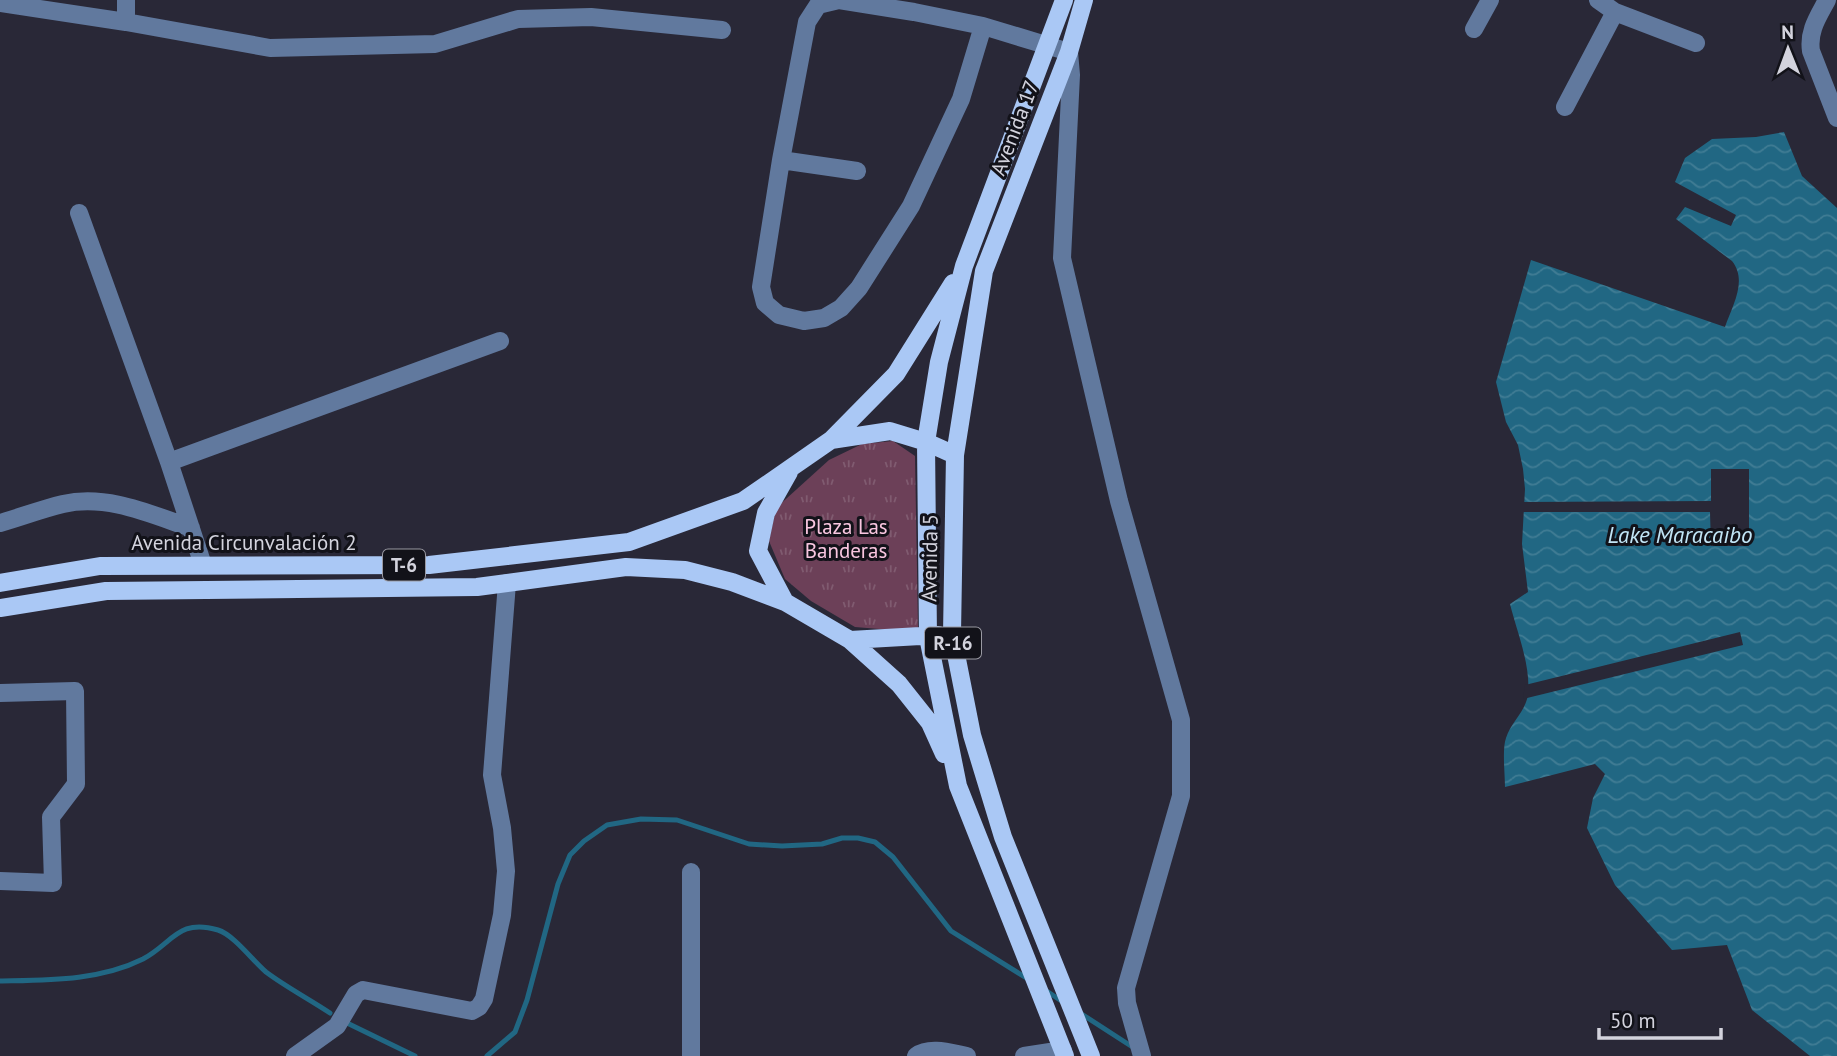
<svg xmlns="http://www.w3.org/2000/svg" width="1837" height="1056" viewBox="0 0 1837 1056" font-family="'PT Sans',sans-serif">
<defs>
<pattern id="grass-tufts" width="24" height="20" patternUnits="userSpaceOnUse" patternTransform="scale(1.75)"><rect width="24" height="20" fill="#6c4058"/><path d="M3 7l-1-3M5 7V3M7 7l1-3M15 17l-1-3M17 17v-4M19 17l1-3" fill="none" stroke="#805b70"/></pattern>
<pattern id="water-waves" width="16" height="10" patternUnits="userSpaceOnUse" patternTransform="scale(1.75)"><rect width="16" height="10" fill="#216783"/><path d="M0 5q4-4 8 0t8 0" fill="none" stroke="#407c94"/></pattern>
</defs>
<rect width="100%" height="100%" fill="#292837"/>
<!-- grass -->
<path fill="url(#grass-tufts)" d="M893 441 915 456 918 628 904 631 855 627 811 601 785 579 769 541 776 508 829 460 862 444Z"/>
<!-- water -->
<path fill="url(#water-waves)" d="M1784 132 1802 176 1837 208V1056H1810L1752 1010 1727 945 1672 950 1615 885 1587 828 1593 798 1605 774 1595 764 1505 787C1505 774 1502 749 1506 738 1511 722 1525 712 1528 695 1531 665 1517 632 1510 604L1528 592 1522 544 1525 489 1523 469 1518 445 1506 422 1496 382 1531 260 1725 327C1732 306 1748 281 1732 261L1676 219 1685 207 1731 226 1736 215 1675 182 1685 158 1712 139 1756 137Z"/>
<!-- pier -->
<path fill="#292837" d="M1711 469H1749V546H1711L1710 512H1520V502L1711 501Z
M1740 632 1743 645 1523 699 1525 685Z"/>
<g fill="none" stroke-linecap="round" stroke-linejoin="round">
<!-- stream -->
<path stroke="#216783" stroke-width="5" d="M0 981C47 980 99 981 143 959 173 943 178 918 218 930 234 935 253 961 266 972 286 987 309 999 330 1013
M1045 990 1063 1002
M1080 1013 1131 1046
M347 1023 415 1056
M487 1056 515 1032 527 1000 558 884 570 855 584 841 607 825 641 819 677 820 749 844 782 846 822 844 842 838H858L875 842 893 857 951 931 1028 979"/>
<!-- minor -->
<path stroke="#61799e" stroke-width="18" d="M1598 0 1615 12 1696 43
M1827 0C1818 17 1808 31 1811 51L1837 118
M0 3 126 22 270 48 435 44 518 19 591 17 722 30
M126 22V0
M983 26 961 99 911 206 859 288 841 308 824 318 804 321 779 315 765 303 761 287 781 160 807 22 818 5 839 0 914 12 983 26 1069 52 1071 75 1062 258 1119 501 1181 720V796L1126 988 1127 1003 1142 1056
M1474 29 1490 0
M1565 107 1615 12
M781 160 857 171
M79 213 169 462 203 565
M169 462 500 341
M0 523C21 517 42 509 63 504 107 494 150 514 191 528
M0 693 75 691 76 784 51 817 53 883 0 881
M295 1056 337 1026 356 994 363 990 472 1011 479 1007 484 999 502 915 506 871 502 828 492 775 507 583
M691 1056V872
M916 1056C930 1046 951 1053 967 1056
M1024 1056 1063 1050"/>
<!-- major -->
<path stroke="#aac8f5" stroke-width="18" d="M1064 0 964 266 939 362 926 442 928 637 958 786 1065 1056
M1084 0 1069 52 984 271 955 455 952 634 972 735 1003 837 1091 1056
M831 440 890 431 926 442 955 455
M0 583 100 566 429 565 629 542 743 501 831 440 896 374 953 283
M785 602 758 551 766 513 789 472
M0 608 106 591 477 587 626 567 685 570 732 582 785 602 850 640 899 684 930 723 944 754
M850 640 938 635"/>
</g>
<g text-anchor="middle" stroke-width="6" stroke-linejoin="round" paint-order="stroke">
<!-- shield labels -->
<g fill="#121219" stroke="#9999a2" stroke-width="2">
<rect x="383" y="549.5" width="42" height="31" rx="5"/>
<rect x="925" y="627.5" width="56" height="31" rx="5"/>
</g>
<g font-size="19" font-weight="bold" fill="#d3d3dd">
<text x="404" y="572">T-6</text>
<text x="953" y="650">R-16</text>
</g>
<!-- street labels -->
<g font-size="21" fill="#d3d3dd" stroke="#121219">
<text transform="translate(1015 128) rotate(-69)" y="7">Avenida 17</text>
<text x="244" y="550">Avenida Circunvalación 2</text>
<text transform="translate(930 558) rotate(-89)" y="7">Avenida 5</text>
</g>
<!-- park labels -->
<g font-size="21" fill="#f9c6e0" stroke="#121219">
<text x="846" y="534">Plaza Las<tspan x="846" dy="24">Banderas</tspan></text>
</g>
<!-- water labels -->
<g font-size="23" font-style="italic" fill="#c2e6f7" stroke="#121219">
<text x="1680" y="543">Lake Maracaibo</text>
</g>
</g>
<!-- north arrow -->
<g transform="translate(1788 49) rotate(359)" stroke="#121219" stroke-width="5" paint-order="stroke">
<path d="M0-5L12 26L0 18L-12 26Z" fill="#d3d3dd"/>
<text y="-10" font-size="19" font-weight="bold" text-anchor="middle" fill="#d3d3dd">N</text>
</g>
<!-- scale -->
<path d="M1599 1028v10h122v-10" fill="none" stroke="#d3d3dd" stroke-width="3.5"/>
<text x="1610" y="1028" font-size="21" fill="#d3d3dd" stroke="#121219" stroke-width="5" paint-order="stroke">50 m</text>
</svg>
